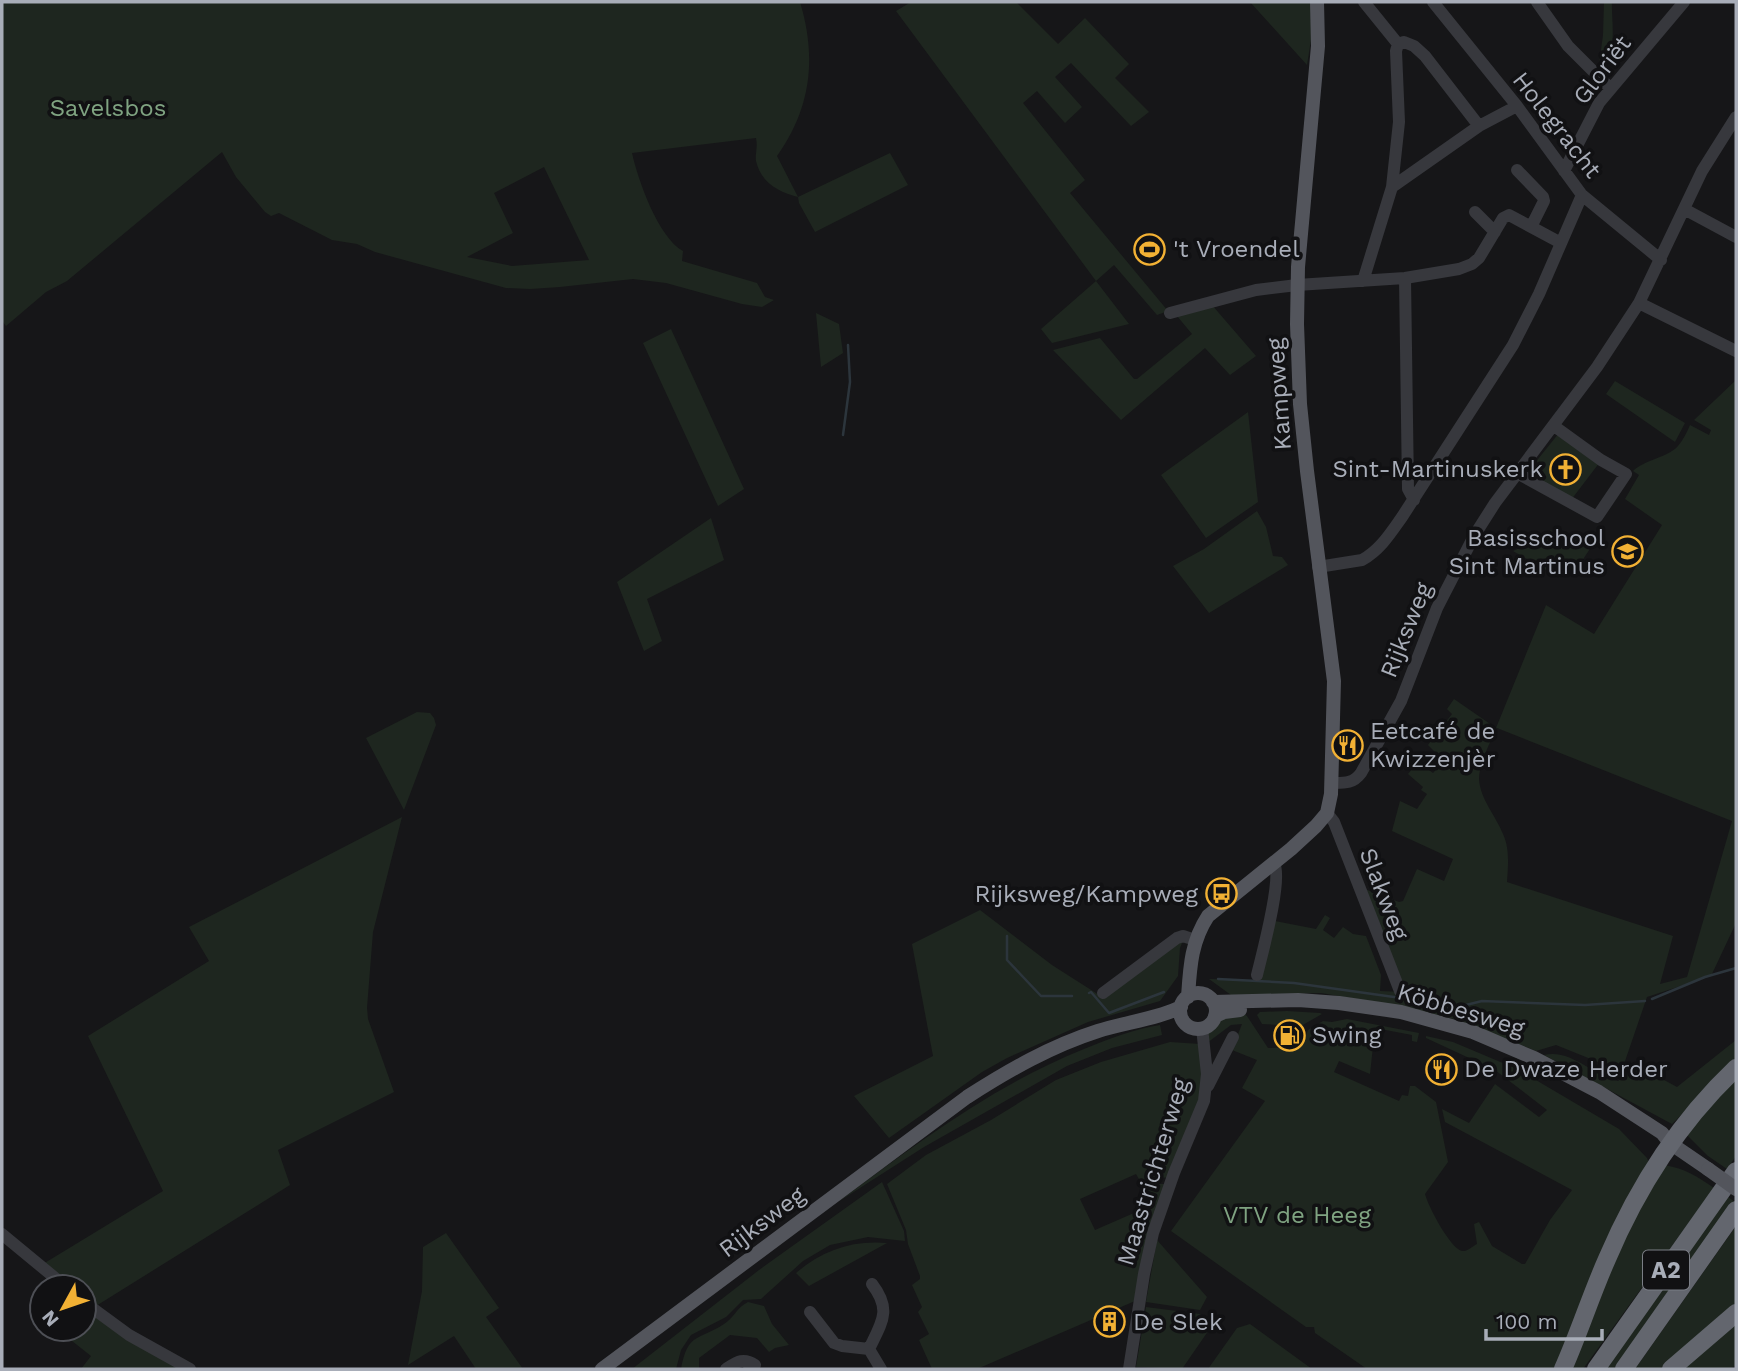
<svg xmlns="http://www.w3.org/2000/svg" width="1738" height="1371" viewBox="0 0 1738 1371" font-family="'Work Sans',sans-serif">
<rect width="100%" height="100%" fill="#161618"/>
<!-- green -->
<path fill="#1e261f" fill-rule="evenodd" d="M2 2H800C817 58 811 108 777 156L798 197 890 153 908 185 815 232 799 203 798 197C779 192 761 183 756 161 755 154 758 147 756 138L632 153C638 180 658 237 683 251L682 261 757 283 765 297 774 300 762 307 742 304 666 283 633 279 560 287 530 289 506 288 375 252 357 244 332 240 279 213 271 216 265 212 236 177 222 152 67 281 46 292 6 326 2 321ZM544 167 589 260 512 266 467 257 513 233 494 193Z
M911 2H1016L1058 44 1085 18 1129 64 1115 78 1149 112 1131 126 1071 63 1055 77 1082 107 1065 123 1037 91 1023 103 1085 180 1070 193 1168 311 1157 315 1114 265 1096 281 1129 324 1052 343 1041 329 1096 281 896 11Z
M1250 2H1311L1313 27 1307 65Z
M1604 2H1612C1611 20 1619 58 1599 65L1603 35Z
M1212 305 1256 356 1230 375 1205 348 1121 420 1053 350 1100 338 1134 379H1137L1192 334 1177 316Z
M816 313 839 324 843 353 821 367Z
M671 329 744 489 718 506 643 343Z
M1736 380V923L1711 976 1647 997 1623 1067 1618 1070 1556 1045 1536 1051 1458 1020 1404 1007 1321 993 1231 995 1209 979 1259 980 1275 921 1316 929 1325 915 1330 918 1323 930 1334 938 1343 927 1353 934 1366 936 1381 975 1380 991 1403 992 1362 888 1399 902 1403 901 1417 869 1444 881 1453 859 1392 831 1400 801 1417 809 1427 794 1421 790 1423 787 1408 774 1418 762 1433 773 1444 761 1428 745 1452 714 1447 709 1454 699 1496 728 1546 605 1594 634 1662 525 1625 499 1639 475 1633 471C1646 459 1667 458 1678 446 1683 440 1687 432 1690 425L1709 435 1711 430 1694 420ZM1497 728 1732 821 1687 977 1660 984 1673 936 1507 882C1508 866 1510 849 1503 834 1496 816 1480 799 1479 779 1479 764 1490 742 1497 728Z
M1615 381 1685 423 1675 442 1606 394Z
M1248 412 1258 502 1206 538 1161 475Z
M1559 433 1600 462 1571 500 1526 474Z
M1257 511 1266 527 1273 556 1282 557 1288 565 1209 613 1173 566 1204 549Z
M711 518 724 560 647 599 662 641 644 651 617 582Z
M1551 530 1566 547 1581 535 1593 544 1582 561 1566 570 1560 578 1513 551 1540 539Z
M417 712 430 713 434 718 436 725 404 810 366 738Z
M402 817 373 932 367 1008 368 1019 394 1092 278 1150 290 1185 96 1306 84 1296V1287H72L43 1264 163 1191 88 1036 209 961 189 927Z
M980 910 1052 965 1099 995 1184 938 1180 948 1178 976 1160 1001 1088 1022 1007 1058 982 1072 889 1138 854 1096 933 1056 912 944Z
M1287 1011 1320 1013 1322 1014 1301 1026 1262 1024 1257 1015 1260 1012Z
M1243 1013 1247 1016 1268 1048 1301 1047 1308 1030 1323 1021 1332 1022 1347 1019 1419 1033 1417 1042 1412 1041V1035L1375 1028 1370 1074 1339 1061 1334 1072 1399 1101 1402 1095 1408 1096 1410 1086H1415L1436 1102 1448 1162 1425 1194C1428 1206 1450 1248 1462 1251 1467 1252 1473 1246 1477 1244L1474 1224 1479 1222 1492 1246 1522 1264H1525L1550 1220 1572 1190 1445 1122 1442 1109 1469 1123 1495 1084 1539 1117 1547 1110 1495 1070 1426 1038V1036L1453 1042 1517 1069 1619 1129 1647 1158 1649 1163 1557 1369H1367L1315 1333 1314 1327H1306L1171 1231 1265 1101 1242 1088 1257 1060 1232 1050 1242 1024 1231 1025 1207 1043V1031L1219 1018Z
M1160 1025 1162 1035 1112 1048 1067 1066 924 1147 838 1202C916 1144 994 1085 1084 1049 1109 1039 1134 1029 1160 1025Z
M1736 1040V1060L1672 1124 1544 1055C1570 1048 1594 1076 1618 1081L1625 1076 1631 1062 1677 1087Z
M1170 1042 1200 1044 1203 1090 1170 1178 1154 1177 1140 1181 1136 1174 1080 1199 1095 1230 1150 1206 1146 1189 1156 1184H1167L1135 1301 977 1369H932L919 1340 929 1334 918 1312 922 1307 912 1285 920 1279V1276L908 1244 906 1230 887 1184 926 1155 991 1120 1056 1080 1101 1062Z
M1736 1073V1156L1727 1169 1708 1156 1683 1131Z
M1665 1165C1685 1169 1697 1176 1714 1188L1583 1369H1569L1612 1258Z
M882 1182 904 1231 905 1241 868 1237 830 1245 803 1261 761 1299 743 1300 726 1317 691 1335 681 1350 676 1369H632L759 1270Z
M1724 1194 1735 1202 1616 1369H1599Z
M1736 1226V1311L1667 1369H1635Z
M446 1233 499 1308 486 1317 523 1369C508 1370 493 1369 476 1369L454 1336 408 1365 422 1291 423 1247Z
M1157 1240 1207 1297 1200 1310 1146 1302Z
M887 1243 809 1286 796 1273C823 1250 852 1240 887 1243Z
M748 1302 764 1306 772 1324 789 1345 775 1348 769 1352 757 1338 730 1335 699 1358V1369H681C688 1332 698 1341 724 1324 734 1318 737 1307 748 1302Z
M1146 1307 1200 1314 1213 1324 1182 1369 1136 1367Z
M89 1310 181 1369H81L91 1356 67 1337 73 1329H84V1316Z
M1736 1322V1365L1731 1369H1680Z
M1250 1324 1312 1369H1208L1237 1328Z"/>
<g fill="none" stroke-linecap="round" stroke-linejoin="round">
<!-- stream -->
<path stroke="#2c353c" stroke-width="2.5" d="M843 435 850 382 848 345
M1007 936V960L1041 996H1072
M1218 979 1294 983 1401 998
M1089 993 1091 992 1109 1013 1164 992
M1402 998 1454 1008 1482 1001 1585 1005 1645 1001
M1652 999 1705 977 1736 968"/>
<!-- minor -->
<path stroke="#37383d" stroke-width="12" d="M1433 2 1517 106 1582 195 1661 260
M1537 2 1568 46 1610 88
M1398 44 1404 42 1414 46 1425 56 1479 126
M1517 170 1543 197 1544 201 1531 227
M1564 171 1599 103 1684 2
M1392 187 1479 126 1517 106
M1684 209 1736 237
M1475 212 1495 232
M1405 278 1408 489 1414 500
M1363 281 1392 187 1399 122 1396 51 1398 44 1364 2
M1639 303 1736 351
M1170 313 1256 290 1297 285 1405 278 1459 269 1472 264 1479 258 1503 218 1509 215 1561 243
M1517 473 1597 517 1626 474 1601 460 1554 426
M1318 567 1362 560C1380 550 1390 534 1402 517L1513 345 1539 294 1582 195
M1331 783C1344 783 1353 784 1361 773L1401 701 1437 608 1474 536 1495 503 1597 367 1639 303 1702 171 1736 117
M1327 813 1334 822 1400 991
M1257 975C1262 954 1283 878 1274 863
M1103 993 1177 938 1183 936 1195 940
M1208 1086 1233 1037
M2 1234 66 1287
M872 1284C892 1310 882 1322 869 1349L881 1369
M84 1302 129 1335 190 1369
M810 1312 834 1343 842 1346 869 1349
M726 1369C737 1362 743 1357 755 1365L749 1369
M1129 1369 1144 1274 1153 1233 1174 1173 1204 1101 1207 1074 1202 1028"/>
<!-- major -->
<path stroke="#53555c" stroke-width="14" d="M1180 1011a18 18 0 1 1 36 0a18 18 0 1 1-36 0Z
M1188 997C1190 967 1191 942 1208 916L1291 849 1316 826 1327 813 1331 794 1334 681 1307 471 1300 404 1297 324 1298 267 1318 46 1317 2
M1213 1002 1298 1000 1339 1003 1401 1012 1473 1032 1534 1058 1599 1092 1662 1133 1670 1143 1708 1169
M1215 1016 1224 1012 1240 1010
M602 1369 967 1097C1009 1070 1051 1046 1098 1031 1122 1023 1161 1018 1181 1007"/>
<!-- highway -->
<path stroke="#63666e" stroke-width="18" d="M1563 1369C1579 1333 1591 1295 1607 1259 1638 1186 1679 1122 1736 1068
M1596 1369 1736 1171
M1624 1369 1736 1210
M1671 1369 1736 1313"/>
<!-- major-bridge -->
<path stroke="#53555c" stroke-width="14" d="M1708 1169 1736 1189"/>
</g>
<!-- icons -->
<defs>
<symbol id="stadium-ring" viewBox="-11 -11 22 22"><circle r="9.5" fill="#111113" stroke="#f2b134" stroke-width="1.5"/><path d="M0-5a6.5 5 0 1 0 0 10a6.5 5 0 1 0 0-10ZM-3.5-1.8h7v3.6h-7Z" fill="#f2b134"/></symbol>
<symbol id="church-ring" viewBox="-11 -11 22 22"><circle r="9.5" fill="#111113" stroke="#f2b134" stroke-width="1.5"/><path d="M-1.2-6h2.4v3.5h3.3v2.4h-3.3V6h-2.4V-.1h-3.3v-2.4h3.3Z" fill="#f2b134"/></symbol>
<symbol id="school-ring" viewBox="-11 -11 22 22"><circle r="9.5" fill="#111113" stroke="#f2b134" stroke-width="1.5"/><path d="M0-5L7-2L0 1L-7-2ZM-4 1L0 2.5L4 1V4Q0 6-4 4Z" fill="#f2b134"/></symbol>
<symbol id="restaurant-ring" viewBox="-11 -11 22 22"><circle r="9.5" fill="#111113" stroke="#f2b134" stroke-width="1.5"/><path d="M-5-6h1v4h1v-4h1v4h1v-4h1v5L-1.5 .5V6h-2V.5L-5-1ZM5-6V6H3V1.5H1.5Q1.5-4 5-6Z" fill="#f2b134"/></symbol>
<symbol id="bus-ring" viewBox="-11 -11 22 22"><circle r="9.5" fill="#111113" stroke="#f2b134" stroke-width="1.5"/><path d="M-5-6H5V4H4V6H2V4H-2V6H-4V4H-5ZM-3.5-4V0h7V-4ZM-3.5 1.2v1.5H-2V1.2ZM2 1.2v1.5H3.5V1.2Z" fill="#f2b134"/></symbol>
<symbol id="fuel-ring" viewBox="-11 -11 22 22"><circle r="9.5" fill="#111113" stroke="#f2b134" stroke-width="1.5"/><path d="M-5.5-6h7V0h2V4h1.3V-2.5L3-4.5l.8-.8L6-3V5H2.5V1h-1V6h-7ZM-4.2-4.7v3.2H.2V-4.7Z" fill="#f2b134"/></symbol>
<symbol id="building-ring" viewBox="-11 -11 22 22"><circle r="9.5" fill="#111113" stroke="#f2b134" stroke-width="1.5"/><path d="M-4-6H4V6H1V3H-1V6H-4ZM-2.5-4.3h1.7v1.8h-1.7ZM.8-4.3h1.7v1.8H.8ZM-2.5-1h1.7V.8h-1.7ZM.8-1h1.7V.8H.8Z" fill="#f2b134"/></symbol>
</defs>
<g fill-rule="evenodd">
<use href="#stadium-ring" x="1132" y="232" width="35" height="35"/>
<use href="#church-ring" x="1548" y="452" width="35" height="35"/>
<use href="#school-ring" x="1610" y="534" width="35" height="35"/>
<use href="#restaurant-ring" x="1330" y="728" width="35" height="35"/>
<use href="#bus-ring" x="1204" y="876" width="35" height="35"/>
<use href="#fuel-ring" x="1272" y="1018" width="35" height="35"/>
<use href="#restaurant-ring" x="1424" y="1052" width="35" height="35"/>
<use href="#building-ring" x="1092" y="1304" width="35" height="35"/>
</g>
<g text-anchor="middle" stroke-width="7" stroke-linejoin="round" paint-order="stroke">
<!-- shield labels -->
<rect fill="#111113" stroke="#7b7e86" stroke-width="2" x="1643" y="1250.5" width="46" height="39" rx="5"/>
<g font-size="23" font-weight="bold" fill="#a8adb8">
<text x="1666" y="1278">A2</text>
</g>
<!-- street labels -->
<g font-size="24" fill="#a8adb8" stroke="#111113">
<text transform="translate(1602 70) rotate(-53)" y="8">Gloriët</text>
<text transform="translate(1557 125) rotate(52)" y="8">Holegracht</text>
<text transform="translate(1279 394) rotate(-94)" y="8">Kampweg</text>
<text transform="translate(1406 630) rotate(-68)" y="8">Rijksweg</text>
<text transform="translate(1384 894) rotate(69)" y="8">Slakweg</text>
<text transform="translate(1461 1010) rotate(17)" y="8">Köbbesweg</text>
<text transform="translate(1153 1172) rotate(-73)" y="8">Maastrichterweg</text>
<text transform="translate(762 1222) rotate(-37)" y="8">Rijksweg</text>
</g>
<!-- park labels -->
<g font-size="24" fill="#7fa381" stroke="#111113">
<text x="108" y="116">Savelsbos</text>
<text x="1297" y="1223">VTV de Heeg</text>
</g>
<!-- poi labels -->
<g font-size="24" fill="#a8adb8" stroke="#111113" text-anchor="start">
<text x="1173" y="257">'t Vroendel</text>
<text x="1543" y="477" text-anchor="end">Sint-Martinuskerk</text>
<text x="1605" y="546" text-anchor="end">Basisschool<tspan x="1605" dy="28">Sint Martinus</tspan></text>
<text x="1370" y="739">Eetcafé de<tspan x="1370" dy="28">Kwizzenjèr</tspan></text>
<text x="1198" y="902" text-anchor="end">Rijksweg/Kampweg</text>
<text x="1312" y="1043">Swing</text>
<text x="1464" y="1077">De Dwaze Herder</text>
<text x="1133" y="1330">De Slek</text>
</g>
</g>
<!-- border -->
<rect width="1738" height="1371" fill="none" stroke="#a8adb8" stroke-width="7"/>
<!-- north arrow -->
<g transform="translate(63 1308) rotate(230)"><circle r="33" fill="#111113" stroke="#4d4f55" stroke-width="2"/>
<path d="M0-5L12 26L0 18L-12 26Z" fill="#f2b134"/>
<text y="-10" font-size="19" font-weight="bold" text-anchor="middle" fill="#a8adb8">N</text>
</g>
<!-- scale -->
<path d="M1486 1329v10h116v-10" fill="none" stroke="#a8adb8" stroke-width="3.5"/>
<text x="1496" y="1329" font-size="21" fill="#a8adb8" stroke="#111113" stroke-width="5" paint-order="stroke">100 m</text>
</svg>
